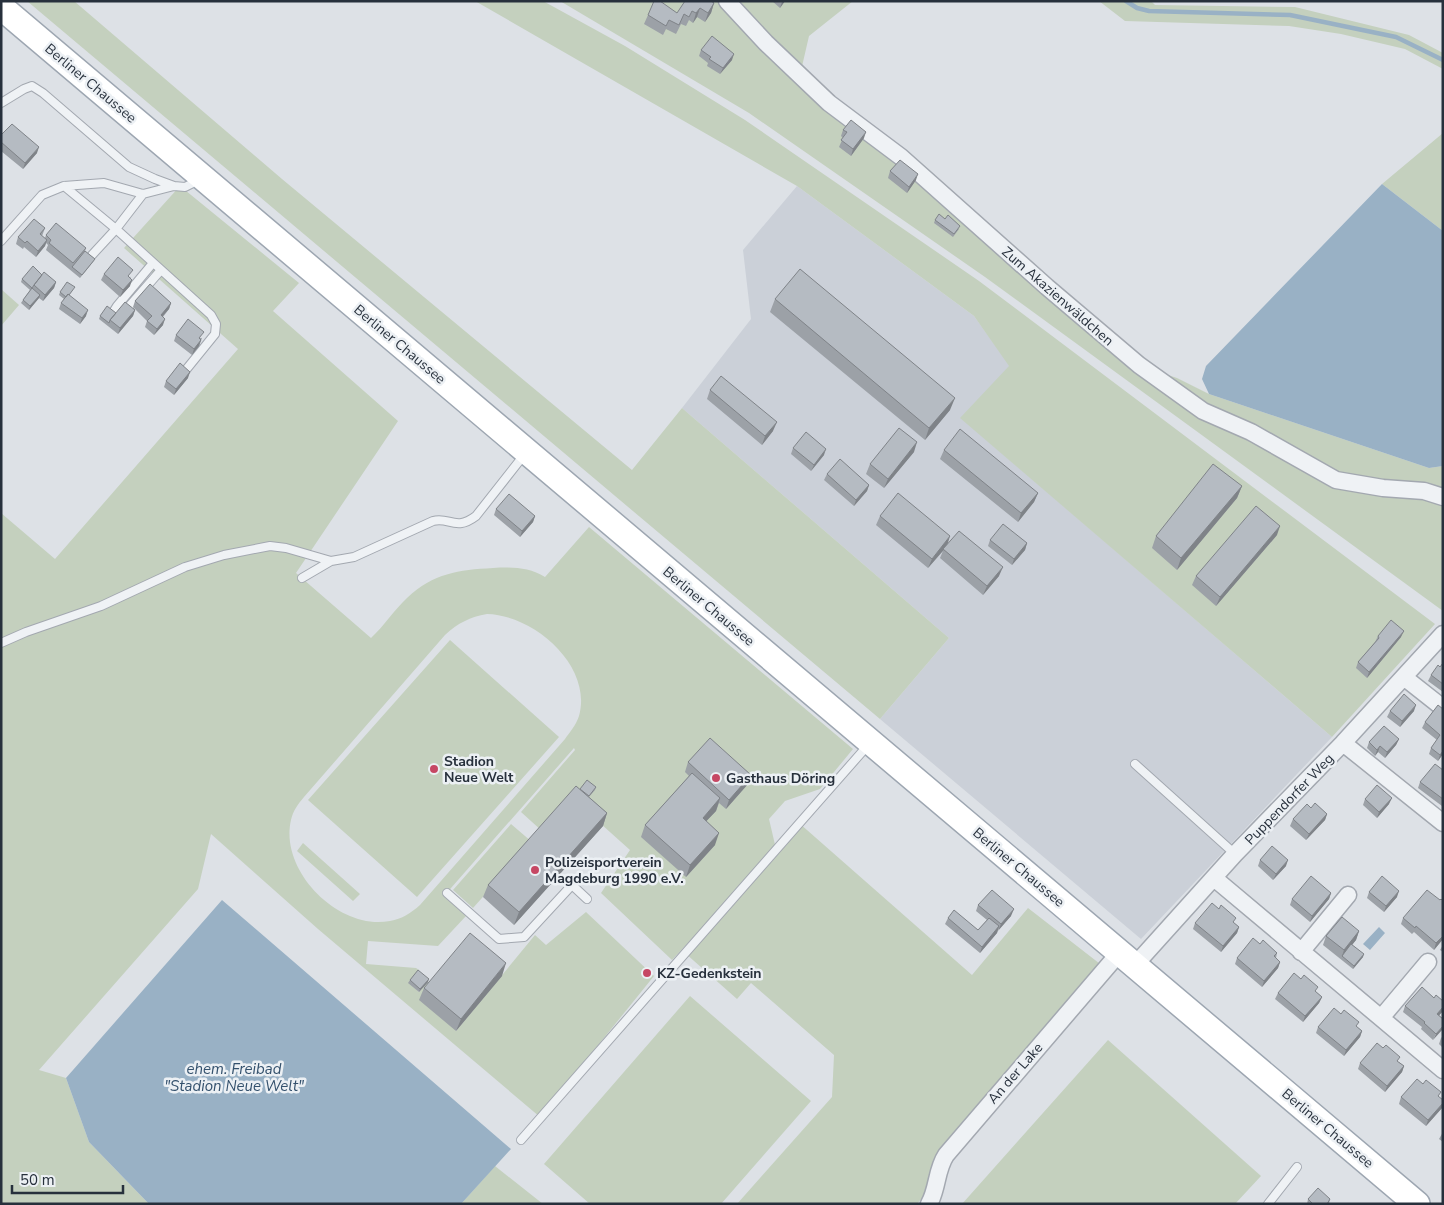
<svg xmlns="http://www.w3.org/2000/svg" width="1444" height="1205" viewBox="0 0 1444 1205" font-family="'Nunito Sans',sans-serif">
<rect width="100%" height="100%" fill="#dde1e6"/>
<!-- built -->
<path fill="#cbd0d8" d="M797 186 974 316 1010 366 961 418 1332 737 1141 939 880 719 949 638 682 408 751 319 743 250Z"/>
<!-- green -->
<path fill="#c4d0be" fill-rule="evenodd" d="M27 1H74L282 179 632 470 682 408 949 638 880 719Z
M475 1H543L625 46 745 120 979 281 1435 624 1332 737 960 418 1009 366 974 316 797 186Z
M560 1H853L809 36 800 75 1138 365 1177 378 1209 394 1429 468 1443 466V611L985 277 749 113Z
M1099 1H1151L1155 5 1295 7 1409 35 1443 53V69L1405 49 1341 34 1289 26 1125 21Z
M1443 133V231L1382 184Z
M180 186 299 283 273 311 398 421 296 573 371 638C384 626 394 610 407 598 434 573 458 570 493 568 511 567 529 567 545 577L589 527 853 749 820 789 785 801 769 819 776 849 799 823 972 975 1028 908 1104 967 946 1155 928 1204 922 1198 917 1204H737L832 1097 834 1055 751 983 737 999 685 953 762 864 672 960 601 893 630 850 572 798 542 831 521 812 575 750 574 748 444 896 466 916 438 946 368 941 366 964 416 968 419 970 409 983 419 992 428 982 432 985 456 1031 535 935 546 945 586 912 654 976 540 1117 318 929 211 834 198 889 39 1070 66 1078 89 1142 149 1204H1V513L55 559 238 349 124 248ZM487 614C534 615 593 666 579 716 576 725 570 732 565 739L420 905C411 913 402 919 390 921 339 931 279 871 291 820 293 811 298 804 304 797L445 635C458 623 470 617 487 614Z
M1 289 19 305 1 326Z
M450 640 559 737 417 897 308 800Z
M511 824 532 842 473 908 453 890Z
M303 843 360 894 353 901 297 851Z
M690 996 811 1101 721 1204H590L544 1164Z
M1108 1040 1261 1176 1235 1204H962Z
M495 1166 543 1204H461Z"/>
<!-- water -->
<path fill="#99b1c5" d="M1382 184 1443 231V466L1429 468 1209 394 1202 379 1206 366Z
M222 900 511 1149 461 1204H149L89 1142 66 1078Z
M1379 927 1385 933 1370 950 1363 944Z"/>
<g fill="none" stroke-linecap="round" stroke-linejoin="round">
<!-- stream -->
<path stroke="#99b1c5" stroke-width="4.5" d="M1126 1 1137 8 1149 11 1290 15 1396 37 1443 60"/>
<defs>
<path id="lane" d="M1 103 24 89 32 86 43 93 129 167 155 179 174 186
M64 186 116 229 211 315 216 324 215 334 185 371
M1 241 42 195 64 186 104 183 143 194 174 186 185 187 191 184 198 176
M92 255 116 229 143 194
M126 310 161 270
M112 314 117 306 153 263
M302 578 331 561 354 557 433 521C449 516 455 532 476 516L524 455
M1 643 26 632 101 606 185 567 224 555 270 546 286 548 331 561
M1135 764 1235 854
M447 893 499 939 524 937 572 885 587 899
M521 1140 869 744
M1268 1204 1297 1167"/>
<path id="street" d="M727 1 766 43 829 103 901 157 1047 287 1139 365 1203 411 1251 432 1336 480 1383 488 1424 491 1443 497
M1405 678 1443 708
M1343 743 1443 823
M1214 878 1443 1070
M1301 952 1348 895
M1135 965 1235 854 1343 743 1443 634
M1381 1018 1428 962
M929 1204C938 1188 936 1170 946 1155L1120 952"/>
<path id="primary" d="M1 7 1417 1204"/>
</defs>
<!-- lane casing -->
<use href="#lane" stroke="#a3a8b0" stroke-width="10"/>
<!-- street casing -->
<use href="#street" stroke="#a3a8b0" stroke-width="19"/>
<!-- primary casing -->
<use href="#primary" stroke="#9da6b1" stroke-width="28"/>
<!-- lane -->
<use href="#lane" stroke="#eff2f5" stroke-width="8"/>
<!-- street -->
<use href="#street" stroke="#eff2f5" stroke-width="16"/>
<!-- primary -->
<use href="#primary" stroke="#fff" stroke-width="25"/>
</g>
<!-- wall -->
<path fill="#9ca1a7" d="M772 1H785L780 8Z
M714 3 711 13 705 22 697 17 693 23 689 20 686 26 681 24 676 34 666 29 663 35 644 24 648 15 677 13Z
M701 50 732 60 720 74 707 66 708 63 699 56Z
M843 130 864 138 851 156 839 147 843 138 841 136Z
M1 135 37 153 23 169 1 151Z
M890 171 916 180 907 193 888 178Z
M945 219 959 229 953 237 934 223 935 220Z
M45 228 42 236 45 238 46 235 86 248 85 251 95 259 93 262 80 278 46 250 48 245 46 243 45 246 36 257 24 247 23 249 16 244 18 237Z
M104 274 131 277 130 278V286L120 297 101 280Z
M42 275 56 282 54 288 43 301 39 298 29 310 21 303 23 300 30 290 21 282 22 279Z
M73 290 69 295 86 316 80 324 59 309 61 303 64 299 59 295 60 292Z
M775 299 950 410 925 440 770 312Z
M135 301 171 303 169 309 163 317V325L154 335 145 327 147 321 133 307Z
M135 310 133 316 118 334 99 319 100 316Z
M176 335 202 338 199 346 192 355 174 341Z
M188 378 174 395 164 387 166 381Z
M710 390 773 431 762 445 707 399Z
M793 448 824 455 811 471 791 454Z
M944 450 1038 493 1034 502 1018 522 940 459Z
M914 452 884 488 866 474 870 464Z
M827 474 869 485 867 491 854 506 824 480Z
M1242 486 1237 498 1177 570 1152 548 1156 536Z
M496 509 535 516 533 522 520 537 494 515Z
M880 516 948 544 999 576 983 595 940 558 943 551 928 568 876 525Z
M1277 535 1216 606 1192 585 1196 576Z
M990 540 1027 543 1025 550 1012 565 988 546Z
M1378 636 1401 637 1367 678 1356 668 1358 662 1375 642Z
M1443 663V692L1428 681 1431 675 1440 667Z
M1438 705 1443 754 1438 761 1429 754 1431 748 1437 740 1422 728 1425 722Z
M1390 711H1414L1400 727 1387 717Z
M1399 739 1396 745 1385 758 1378 752 1375 756 1367 748 1369 742Z
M688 762 751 775 748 784 726 809 719 803 716 811 706 821 715 845 686 877 641 837 645 825 689 776 685 772Z
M1443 770V805L1442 806 1418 788 1420 782Z
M596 787 595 790 589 797 607 813 603 826 514 925 483 897 488 885 580 789Z
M1365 799 1389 804 1377 818 1363 805Z
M1311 808 1327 814 1325 820 1306 840 1290 826 1293 819Z
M1260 860 1286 866 1273 880 1258 866Z
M1369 892 1397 897 1384 912 1367 898Z
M1331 893 1329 899 1310 922 1290 905 1292 899Z
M1440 900 1443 939 1434 950 1414 932 1412 934 1401 924 1403 918Z
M978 905 1011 916 998 930 997 933 980 953 945 924 948 918 978 930 987 920 976 911Z
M1195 923H1234L1239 927 1237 933 1221 952 1193 929Z
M1359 931 1356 940 1352 945 1363 957 1353 969 1323 945 1326 936Z
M1260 944 1277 953 1276 958 1280 962 1278 968 1262 987 1235 964 1237 958Z
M1443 945V952L1440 950Z
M502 976 456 1031 419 1000 424 988Z
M1301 979 1322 997 1319 1003 1303 1022 1275 999 1278 993Z
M410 980 428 982 419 992 408 983Z
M1434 998 1443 1001V1011L1439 1015 1443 1019 1433 1040 1421 1029 1422 1027 1403 1012 1405 1006Z
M1318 1027H1357L1362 1031 1360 1037 1344 1056 1316 1033Z
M1443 1036V1048L1439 1044 1441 1038Z
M1399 1062 1404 1066 1402 1072 1385 1092 1358 1069 1360 1063Z
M1401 1097H1439L1442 1108 1426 1126 1399 1104Z
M1443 1132V1142L1439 1139Z
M1308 1199H1330L1329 1204H1307Z"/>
<!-- shaded-wall -->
<path fill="#7f8388" d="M785 1 780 8 782 2Z
M714 3 711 13 705 22 708 13Z
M700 8 697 17 693 23 696 13Z
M734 54 732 60 720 74 723 68Z
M866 132 864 138 851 156 853 149Z
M39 147 37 153 23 169 25 163Z
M918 174 916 180 907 193 909 187Z
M47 240 45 246 36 257 38 251Z
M132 280 130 286 120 297 123 290Z
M56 282 54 288 43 301 45 295Z
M40 295 39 298 29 310 30 306Z
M171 303 169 309 158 321 161 315Z
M88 310 86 316 80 324 82 318Z
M135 310 133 316 118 334 120 328Z
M165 319 163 325 154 335 157 329Z
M201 340 199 346 192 355 194 349Z
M190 372 188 378 174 395 176 389Z
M955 398 950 410 925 440 929 428Z
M777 422 773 431 762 445 765 436Z
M917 442 914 452 884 488 888 479Z
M826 449 824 455 811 471 814 465Z
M869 485 867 491 854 506 856 500Z
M1242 486 1237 498 1177 570 1181 558Z
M1038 493 1034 502 1018 522 1021 513Z
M535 516 533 522 520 537 522 531Z
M1280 526 1277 535 1216 606 1220 597Z
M950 536 947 546 928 568 932 559Z
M1027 543 1025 550 1012 565 1014 559Z
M1003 567 999 576 983 595 987 586Z
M1404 631 1401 637 1367 678 1369 672Z
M1416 705 1414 711 1400 727 1402 721Z
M1399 739 1396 745 1385 758 1387 752Z
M1380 746 1378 752 1375 756 1377 750Z
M1443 751V754L1438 761 1440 755Z
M751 775 748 784 726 809 729 800Z
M720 798 716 811 698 830 703 818Z
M1392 798 1389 804 1377 818 1379 812Z
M607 813 603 826 514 925 519 912Z
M1327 814 1325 820 1306 840 1309 834Z
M719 833 715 845 686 877 690 865Z
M1288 860 1286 866 1273 880 1276 874Z
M1399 891 1397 897 1384 912 1386 906Z
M1331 893 1329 899 1310 922 1312 916Z
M1014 909 1011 916 998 931 1001 924Z
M999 926 997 933 980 953 982 947Z
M1239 927 1237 933 1221 952 1223 946Z
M1359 931 1356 940 1342 957V956L1344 950Z
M1443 936V939L1434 950 1436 943Z
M1364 954 1363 957 1353 969 1354 966Z
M1280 962 1278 968 1262 987 1264 981Z
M506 963 502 976 456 1031 461 1019Z
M429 979 428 982 419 992 420 989Z
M1322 997 1319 1003 1303 1022 1305 1016Z
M1443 1007V1011L1435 1020 1437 1014Z
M1443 1026V1029L1433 1040 1436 1034Z
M1362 1031 1360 1037 1344 1056 1346 1050Z
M1404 1066 1402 1072 1385 1092 1387 1086Z
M1443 1103 1442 1108 1426 1126 1428 1120Z"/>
<!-- building -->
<path fill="#b5bbc2" stroke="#7f8388" d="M654 1H660L677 13 685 1H711L714 3 708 13 700 8 696 13 692 11 689 17 684 14 679 25 669 20 666 26 648 15Z
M712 36 734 54 723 68 709 59 711 57 701 50Z
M851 120 866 132 853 149 841 140 847 132 843 130Z
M12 124 39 147 25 163 1 142V135Z
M900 160 918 174 909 187 890 171Z
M939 214 945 219 948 215 960 226 954 234 935 220Z
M34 219 45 228 40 234 47 240 38 251 27 241 25 243 18 237Z
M56 223 86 248 73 263 49 243 51 240 46 235Z
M85 251 95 259 82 275 72 267Z
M118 257 133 270 128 276 132 280 123 290 104 274Z
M33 266 42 275 34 285 32 288 22 279Z
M800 269 955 398 929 428 775 299Z
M44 272 56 282 45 295 34 285Z
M67 282 75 287 69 295 68 294 66 297 60 292Z
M150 284 171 303 161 315 165 319 157 329 147 321 152 316 135 301Z
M32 288 40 295 30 306 23 300Z
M68 294 88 310 82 318 61 303Z
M125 302 135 310 120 328 110 320Z
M107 306 116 313 110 320 109 323 100 316Z
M188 319 204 332 199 338 201 340 194 349 176 335Z
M180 363 190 372 176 389 166 381Z
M721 376 777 422 765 436 710 390Z
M899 428 917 442 888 479 870 464Z
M960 429 1038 493 1021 513 944 450Z
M806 432 826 449 814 465 793 448Z
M840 459 869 485 856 500 827 474Z
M1213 464 1242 486 1181 558 1156 536Z
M898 493 950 536 932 559 880 516Z
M509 494 535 516 522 531 496 509Z
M1256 506 1280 526 1220 597 1196 576Z
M1003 524 1027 543 1014 559 990 540Z
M959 531 1003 567 987 586 943 549Z
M1391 620 1404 631 1369 672 1358 662 1379 638 1378 636Z
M1443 663V684L1431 675 1438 665 1440 667Z
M1404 694 1416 705 1402 721 1390 711Z
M1438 705 1443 709V751L1440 755 1431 748 1440 735 1425 722Z
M1384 726 1399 739 1387 752 1380 746 1377 750 1369 742Z
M710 738 751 775 729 800 688 762Z
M1435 764 1443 770V799L1420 782Z
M692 773 720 798 703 818 719 833 690 865 645 825Z
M587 780 596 787 589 796 580 789Z
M1377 785 1392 798 1379 812 1365 799Z
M576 786 607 813 519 912 488 885Z
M1315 803 1327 814 1309 834 1293 819 1307 804 1311 808Z
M1272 846 1288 860 1276 874 1260 860Z
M1311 876 1331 893 1312 916 1292 899Z
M1382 876 1399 891 1386 906 1369 892Z
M992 890 1014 909 1001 924 978 905Z
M1427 890 1440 900 1441 899 1443 901V936L1436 943 1416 926 1415 928 1403 918Z
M1212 903 1219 909 1221 905 1236 918 1233 922 1239 927 1223 946 1195 923Z
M954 910 978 930 989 918 999 926 982 947 948 918Z
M1342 917 1359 931 1344 950 1326 936Z
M470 933 506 963 461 1019 424 988Z
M1253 938 1260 944 1263 940 1277 953 1274 956 1280 962 1264 981 1237 958Z
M1351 944 1364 954 1354 966 1342 956Z
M418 970 429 979 420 989 410 980Z
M1294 973 1301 979 1304 975 1318 987 1315 991 1322 997 1305 1016 1278 993Z
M1422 987 1434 998 1436 995 1443 1001V1007L1437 1014 1443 1019V1026L1436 1034 1424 1023 1425 1022 1405 1006Z
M1334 1008 1341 1014 1344 1010 1359 1022 1356 1026 1362 1031 1346 1050 1318 1027Z
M1377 1043 1383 1048 1386 1045 1400 1057 1397 1061 1404 1066 1387 1086 1360 1063Z
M1417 1079 1423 1084 1426 1080 1441 1092 1438 1096 1443 1100V1103L1428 1120 1401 1097Z
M1318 1188 1330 1199 1327 1204H1313L1308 1199Z"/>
<!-- markers -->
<g fill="#c64763" stroke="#ecf0f4" stroke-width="2">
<circle cx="434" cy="769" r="5"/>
<circle cx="716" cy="778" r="5"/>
<circle cx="535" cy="870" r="5"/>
<circle cx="647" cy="973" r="5"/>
</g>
<g text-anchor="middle" stroke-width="5" stroke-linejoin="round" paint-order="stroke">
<!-- street labels -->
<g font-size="14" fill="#27303c" stroke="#ecf0f4">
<text transform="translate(91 83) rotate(40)" y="5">Berliner Chaussee</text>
<text transform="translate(1058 296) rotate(41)" y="5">Zum Akazienwäldchen</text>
<text transform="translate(400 344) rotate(40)" y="5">Berliner Chaussee</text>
<text transform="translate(709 606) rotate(40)" y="5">Berliner Chaussee</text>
<text transform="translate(1289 799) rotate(-46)" y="5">Puppendorfer Weg</text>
<text transform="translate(1019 867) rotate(40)" y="5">Berliner Chaussee</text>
<text transform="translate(1015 1073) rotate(-49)" y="5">An der Lake</text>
<text transform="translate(1328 1128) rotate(40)" y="5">Berliner Chaussee</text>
</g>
<!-- poi labels -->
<g font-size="14" font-weight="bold" fill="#27303c" stroke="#ecf0f4" text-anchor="start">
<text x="444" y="766">Stadion<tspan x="444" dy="16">Neue Welt</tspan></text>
<text x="726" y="783">Gasthaus Döring</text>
<text x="545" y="867">Polizeisportverein<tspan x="545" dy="16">Magdeburg 1990 e.V.</tspan></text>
<text x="657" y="978">KZ-Gedenkstein</text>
</g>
<!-- water labels -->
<g font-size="15" font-style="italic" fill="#34516d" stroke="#ecf0f4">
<text x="234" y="1074">ehem. Freibad<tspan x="234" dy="17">"Stadion Neue Welt"</tspan></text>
</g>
</g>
<!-- border -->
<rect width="1444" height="1205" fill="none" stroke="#27303c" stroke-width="5"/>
<!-- scale -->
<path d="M12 1185v8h111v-8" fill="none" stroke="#27303c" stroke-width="2.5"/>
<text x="20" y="1185" font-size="15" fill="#27303c" stroke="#ecf0f4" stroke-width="4" paint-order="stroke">50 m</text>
</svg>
